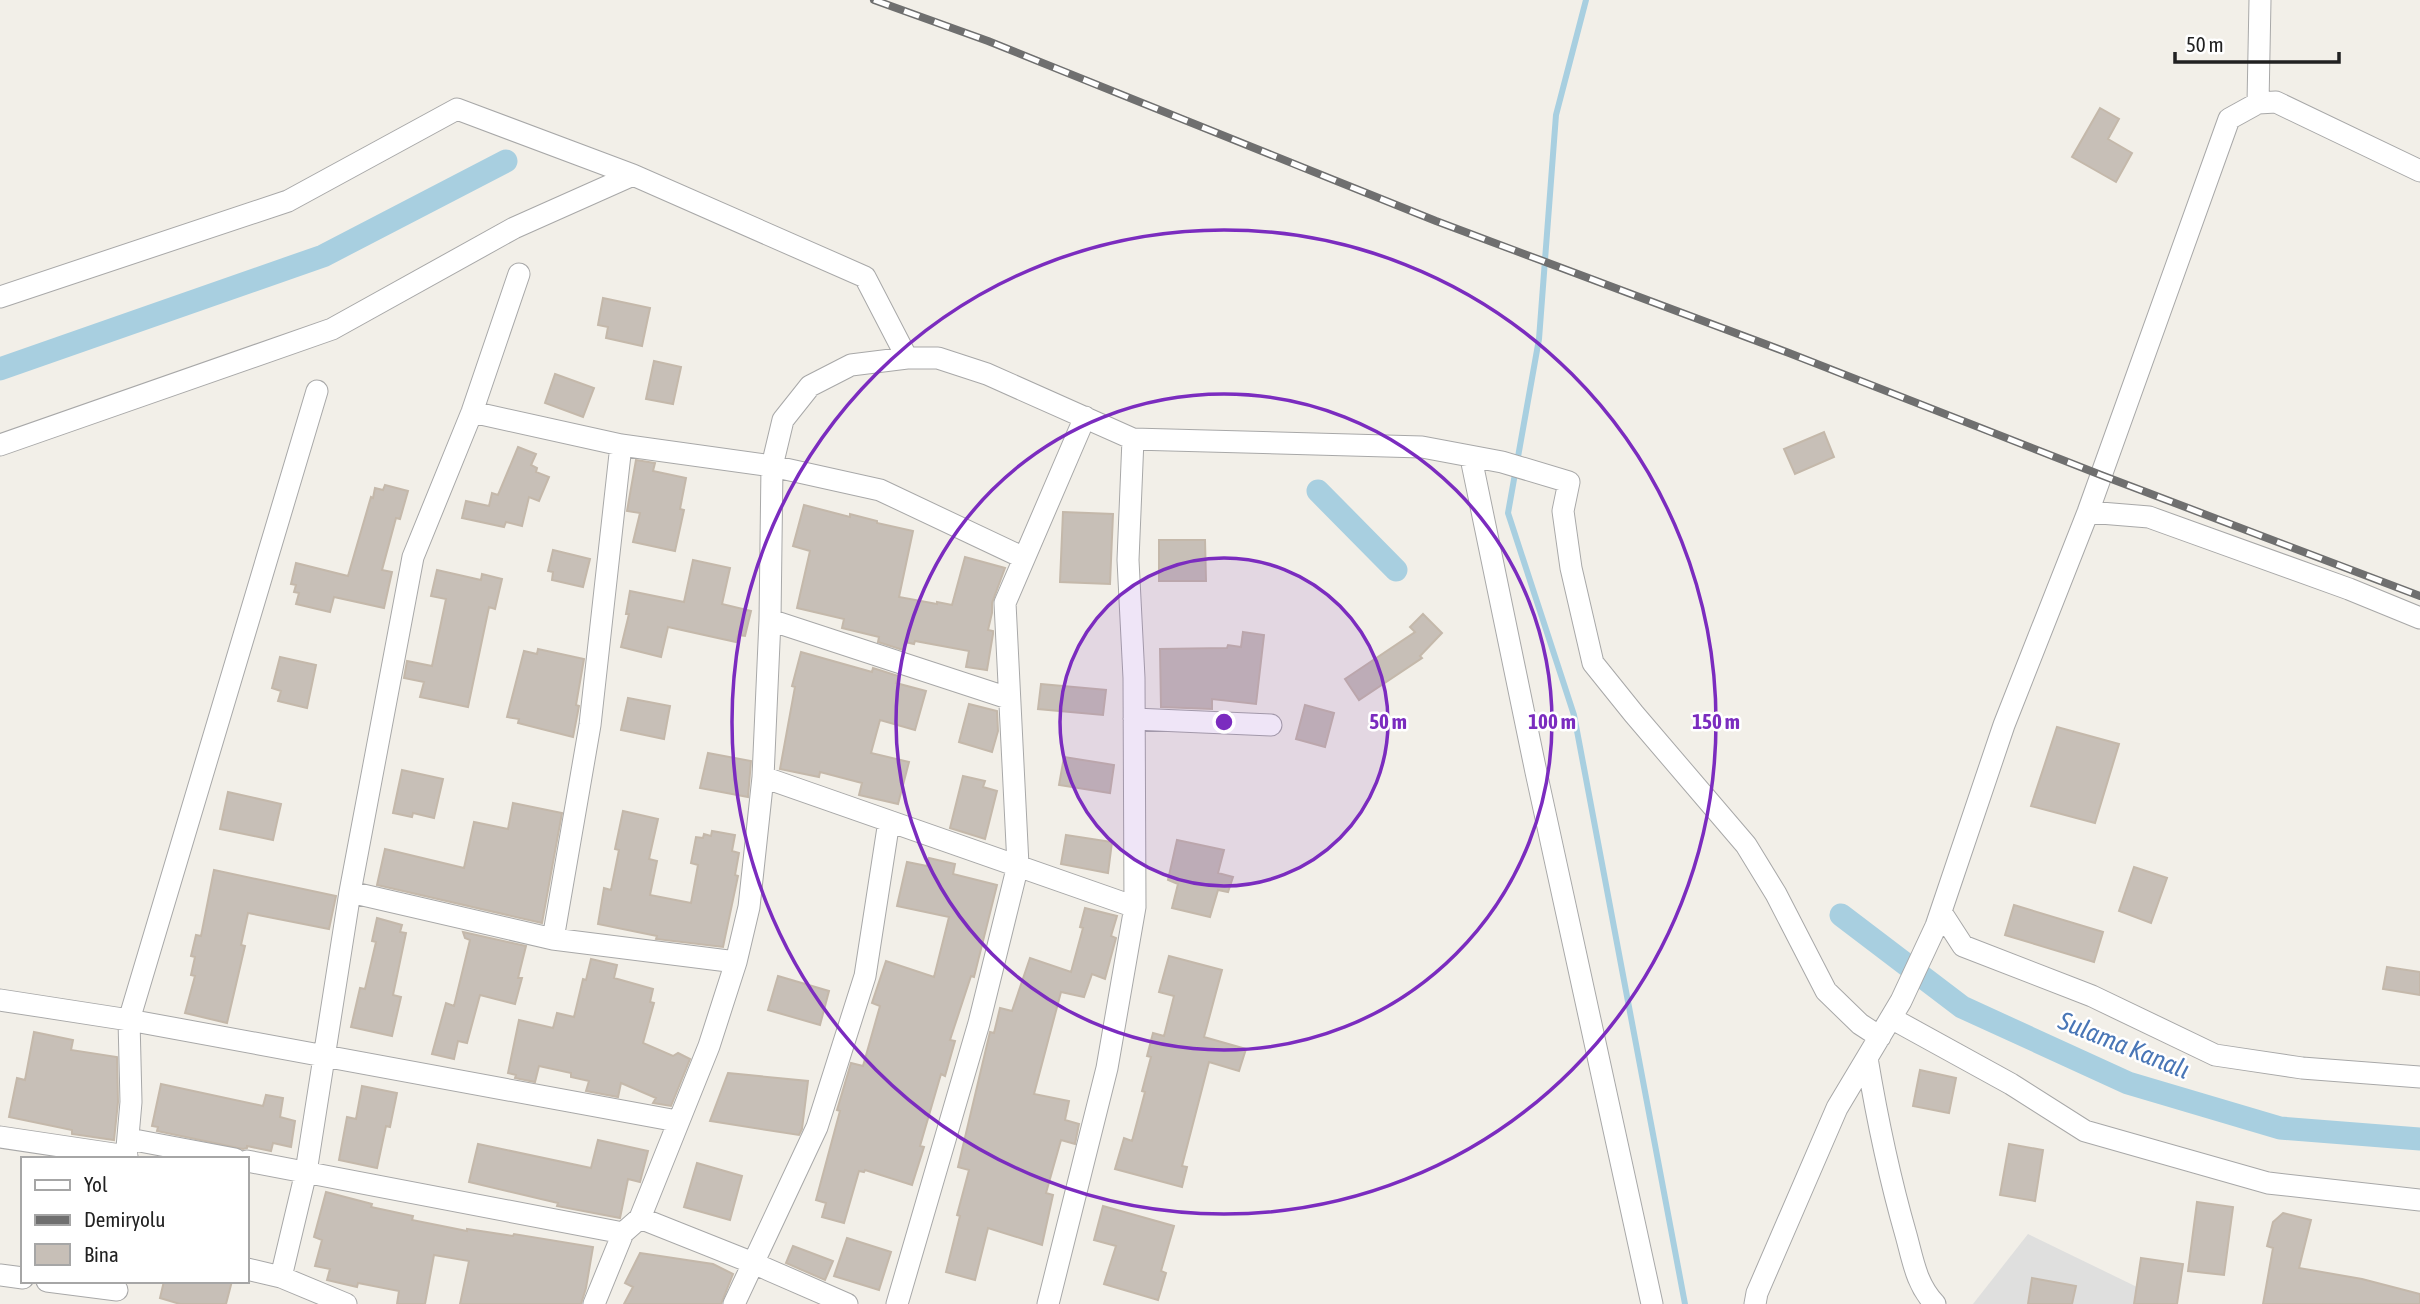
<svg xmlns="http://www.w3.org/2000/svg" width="2420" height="1304" viewBox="0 0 2420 1304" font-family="'Asap Condensed',sans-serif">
<rect width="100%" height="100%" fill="#f2efe8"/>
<!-- residential -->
<path fill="#dfdfde" d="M2028 1234 2172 1304H1973Z"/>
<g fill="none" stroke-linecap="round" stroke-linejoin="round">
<!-- stream -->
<path stroke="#a8cfe0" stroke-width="6" d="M1586 0 1556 115 1539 339 1508 513 1574 715 1685 1304"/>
<!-- canal -->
<path stroke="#a8cfe0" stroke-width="23" d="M0 369 323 256 506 161
M1318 491 1396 570
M1841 915 1962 1007 2128 1083 2280 1128 2420 1139"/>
</g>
<!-- building -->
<path fill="#c7bfb7" stroke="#c4b8aa" stroke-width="2" d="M2100 108 2119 119 2108 139 2132 153 2116 182 2072 157Z
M603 298 650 308 642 346 606 338 608 327 598 325Z
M654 361 681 367 673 404 646 399Z
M555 374 594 388 583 417 545 403Z
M1824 432 1834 457 1795 474 1784 449Z
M518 447 536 454 531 465 537 468 536 472 549 477 539 501 529 497 522 526 506 522 504 527 462 518 466 501 489 506 492 493 498 495Z
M636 460 655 463 653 471 686 478 680 509 684 510 675 551 633 542 640 513 627 511Z
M385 485 408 491 400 519 396 518 382 570 392 572 384 608 334 597 330 612 296 604 299 593 294 592 296 585 291 584 296 563 348 576 371 497 373 498 375 488 383 490Z
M804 505 850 517V514L877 521V523L913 531 899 597 937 604V602L952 605 965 557 1005 568 992 603V613L988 630 993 631V634L987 670 966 667 969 651 915 641 914 644 905 642 903 650 878 642 879 637 842 628 844 619 797 608 810 551 793 546Z
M1063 512 1113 514 1110 584 1060 582Z
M1159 540H1205L1206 581H1159Z
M553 550 590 559 583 587 552 580 553 572 548 571Z
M693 560 730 568 722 604 751 611 745 636 738 635 736 642 668 627 661 657 621 647 629 614H626L630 591 684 602Z
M437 570 481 580 482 574 502 579 495 609 489 607 468 707 420 697 424 682 404 678 407 661 432 666 446 599 431 596Z
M1423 614 1442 633 1420 656 1422 658 1359 700 1345 679 1415 632 1410 627Z
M1243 632 1264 635 1256 704 1212 699V709L1161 707 1160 649 1227 648 1228 645 1241 647Z
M538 649 584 659 576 705 579 706 573 737 518 723 519 719 507 717 524 651 537 654Z
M801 652 872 672 873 668 898 676 896 683 926 691 915 730 880 720 871 753 909 762 898 804 859 795 862 783 820 772 819 777 780 769 795 687 792 686Z
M280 657 316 665 307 708 278 701 281 691 272 688Z
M1041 684 1106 690 1103 715 1038 709Z
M628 698 670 706 664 739 621 730Z
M969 704 997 711 998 731 992 752 959 742Z
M1305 705 1334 713 1325 747 1296 739Z
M2057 727 2119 744 2095 823 2031 806Z
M708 753 751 761 748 797 700 788Z
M1064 757 1114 765 1110 793 1059 785Z
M402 770 443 779 434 818 413 813 412 817 393 813Z
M963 776 985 781 983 787 997 791 985 839 950 828Z
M228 792 281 804 273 840 220 829Z
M513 803 562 813 542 923 377 885 385 849 464 868 474 822 508 829Z
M623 811 658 819 649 859 657 861 650 895 691 903 698 865 691 863 696 837 703 838 704 834 711 836 712 831 735 835 732 851 739 853 735 875 738 876 723 947 656 939 657 936 598 924 604 888 611 890 619 850 615 849Z
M1066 835 1112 842 1108 873 1061 864Z
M1177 840 1224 850 1218 873 1233 877 1228 892 1218 890 1210 917 1172 908 1178 884 1168 880Z
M929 858 955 864 953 874 997 885 974 977 971 976 950 1040 955 1041 945 1076 941 1074 920 1146 924 1147 912 1185 865 1170 864 1172 859 1171 844 1223 822 1217 826 1203 816 1200 840 1111 837 1110 851 1063 863 1066 880 1006 872 1003 886 961 934 977 949 917 897 906 907 862 927 866Z
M2134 867 2167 878 2151 923 2119 911Z
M214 870 336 896 329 929 248 913 241 945 245 946 227 1023 185 1013 195 976 191 975 195 957 191 956 196 935 201 936Z
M2014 905 2103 932 2094 962 2005 935Z
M1085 908 1117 916 1111 936 1116 938 1105 979 1092 974 1084 997 1061 992 1034 1094 1069 1101 1065 1120 1079 1124 1075 1144 1061 1140 1046 1193 1053 1195 1042 1245 988 1228 975 1280 946 1272 960 1216 957 1215 969 1170 958 1167 990 1032 994 1033 1000 1008 1012 1011 1030 958 1071 972 1083 928 1080 927Z
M377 918 402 925 400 932 406 933 393 995 401 997 392 1036 351 1027 360 988 365 989 376 942 372 941Z
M463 932 526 946 518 978H522L515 1004 480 995 467 1043 458 1041 454 1059 432 1054 446 1003 454 1006 470 940 465 938Z
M1169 956 1222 970 1204 1037 1246 1049 1239 1071 1209 1062 1182 1166 1187 1167 1182 1187 1115 1169 1124 1138 1132 1141 1145 1092 1142 1091 1151 1057 1147 1056 1153 1033 1164 1036 1174 996 1159 992Z
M591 959 617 965 614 978 653 989 650 1002 654 1003 643 1043 673 1056 678 1053 690 1059 671 1106 653 1103 656 1098 621 1083 618 1097 586 1091 589 1081 571 1077V1073L539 1066 535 1082 515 1078 516 1075 508 1073 519 1020 553 1028 557 1013 574 1017 583 979 586 980Z
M2387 967 2420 972V995L2383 989Z
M778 976 829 991 820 1025 768 1010Z
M34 1032 73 1040 71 1050 117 1057 118 1102 114 1140 72 1134V1130L9 1117 17 1078 25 1080Z
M1920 1070 1956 1078 1949 1113 1913 1106Z
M728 1073 808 1081 802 1129 799 1135 710 1121Z
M161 1084 263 1106 266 1095 283 1098 280 1117 295 1121 291 1147 273 1143 271 1151 247 1146V1148L243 1149 157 1131 158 1127 152 1126Z
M362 1086 397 1093 390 1127 386 1126 377 1168 339 1160 347 1117 356 1119Z
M598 1140 648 1151 640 1182 628 1179 620 1218 557 1206 558 1203 469 1182 478 1144 591 1168Z
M2009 1144 2043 1150 2035 1201 2000 1195Z
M697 1163 742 1176 730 1220 684 1207Z
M326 1192 372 1204 371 1207 413 1216 412 1220 467 1231V1229L513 1236 514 1234 593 1247 586 1288 581 1304H460L469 1261 434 1255 425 1304H397L399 1291 358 1283 357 1287 327 1280 330 1269 315 1266 322 1240 314 1237Z
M2197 1202 2233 1207 2224 1275 2188 1271Z
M1103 1206 1174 1226 1161 1271 1166 1273 1158 1300 1104 1284 1116 1246 1094 1240Z
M2283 1213 2311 1220 2299 1268 2362 1279 2420 1294V1304H2263L2273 1248 2267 1246 2273 1222Z
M847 1238 891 1252 879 1290 834 1276Z
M793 1246 833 1261 825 1280 786 1263Z
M640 1253 713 1264 733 1274 721 1304H624L633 1287 625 1283Z
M2141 1258 2183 1264 2177 1304H2134Z
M2032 1278 2076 1286 2072 1304H2028Z
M164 1281H232L226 1304H180L160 1298Z"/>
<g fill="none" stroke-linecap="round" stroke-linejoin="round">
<defs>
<path id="minor" d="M2258 103 2260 0
M0 297 288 201 457 109 633 175
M472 412 621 445 772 466 880 490 1024 558
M1133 439 1128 560 1134 678 1135 907
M0 445 332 329 514 228 633 175 865 277 907 358
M1471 458 1536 772 1652 1304
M2088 512 2149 517 2349 589 2420 618
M770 620 1008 698
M1134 719 1271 725
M763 777 1135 907 1107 1068 1048 1304
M350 892 553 939 736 962
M1941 912 1963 946 2092 996 2215 1055 2302 1068 2420 1077
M553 939 590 725 621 445
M0 1000 129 1020 677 1121
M1891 1018 2011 1084 2085 1131 2268 1183 2420 1200
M1867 1058C1877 1118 1889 1176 1906 1235 1913 1260 1916 1284 1935 1304
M0 1137 127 1156
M129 1139 235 1159
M126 1159 131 1102 129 1020 317 391
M247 1161 623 1233
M640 1218 753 1263 847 1304
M247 1269 281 1277 346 1304
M0 1275 23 1278
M281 1277 306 1172 350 892 413 557 472 412 519 274
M47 1281 117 1290
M594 1304 623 1233 640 1218 709 1046 736 962 749 907 763 777 770 620 772 466 783 420 810 386 851 365 907 358H938L987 374 1133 439 1422 447 1502 462 1569 482 1563 511 1571 568 1593 663 1634 714 1746 845 1776 894 1826 991 1860 1024 1880 1037
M734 1304 817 1127 865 976 889 821
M897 1304 979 1023 1018 865 1005 603 1085 417
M1755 1304 1757 1293 1837 1108 1901 1001 1936 926 2004 725 2088 512 2229 119 2258 103 2276 102 2420 171"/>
</defs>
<!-- minor casing -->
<use href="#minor" stroke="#a8a8a8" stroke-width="23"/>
<!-- minor -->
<use href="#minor" stroke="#fff" stroke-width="21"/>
<defs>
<path id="rail" d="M874 0 988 41 1436 221 1789 353 2101 475 2420 596"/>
</defs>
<!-- rail casing -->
<use href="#rail" stroke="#6f6f6f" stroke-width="8"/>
<!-- rail -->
<use href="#rail" stroke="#fff" stroke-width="5" stroke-dasharray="16" stroke-linecap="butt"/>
</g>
<!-- distance rings -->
<circle cx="1224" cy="722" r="164" fill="#7b2cbf" fill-opacity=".12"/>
<g fill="none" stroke="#7b2cbf" stroke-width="3.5">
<circle cx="1224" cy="722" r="164"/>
<circle cx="1224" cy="722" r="328"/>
<circle cx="1224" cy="722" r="492"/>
</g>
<g text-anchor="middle" stroke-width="5" stroke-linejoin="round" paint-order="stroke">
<!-- water labels -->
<g font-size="26" font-style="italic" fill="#4976b6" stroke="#fff">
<text transform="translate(2124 1045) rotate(22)" y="9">Sulama Kanalı</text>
</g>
</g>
<circle cx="1224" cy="722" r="10" fill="#7b2cbf" stroke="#fff" stroke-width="3.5"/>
<g font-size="21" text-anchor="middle" font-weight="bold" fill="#7b2cbf" stroke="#fff" stroke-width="5" stroke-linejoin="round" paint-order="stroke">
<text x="1388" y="729">50 m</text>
<text x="1552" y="729">100 m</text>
<text x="1716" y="729">150 m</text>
</g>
<!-- legend -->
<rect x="21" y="1157" width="228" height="126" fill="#ffffff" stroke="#a6a6a6" stroke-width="2"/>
<rect x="35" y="1180" width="35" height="10" fill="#ffffff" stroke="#a6a6a6" stroke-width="2"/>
<text x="84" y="1192" font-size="21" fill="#212121">Yol</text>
<rect x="35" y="1215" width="35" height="10" fill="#6f6f6f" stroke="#a6a6a6" stroke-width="2"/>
<text x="84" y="1227" font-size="21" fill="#212121">Demiryolu</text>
<rect x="35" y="1244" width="35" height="21" fill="#c7bfb7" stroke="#a6a6a6" stroke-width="2"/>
<text x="84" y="1262" font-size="21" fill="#212121">Bina</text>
<!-- scale -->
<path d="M2175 52v10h164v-10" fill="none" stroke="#212121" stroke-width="3.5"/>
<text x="2186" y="52" font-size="21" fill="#212121" stroke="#ffffff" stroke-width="5" paint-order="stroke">50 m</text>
</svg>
